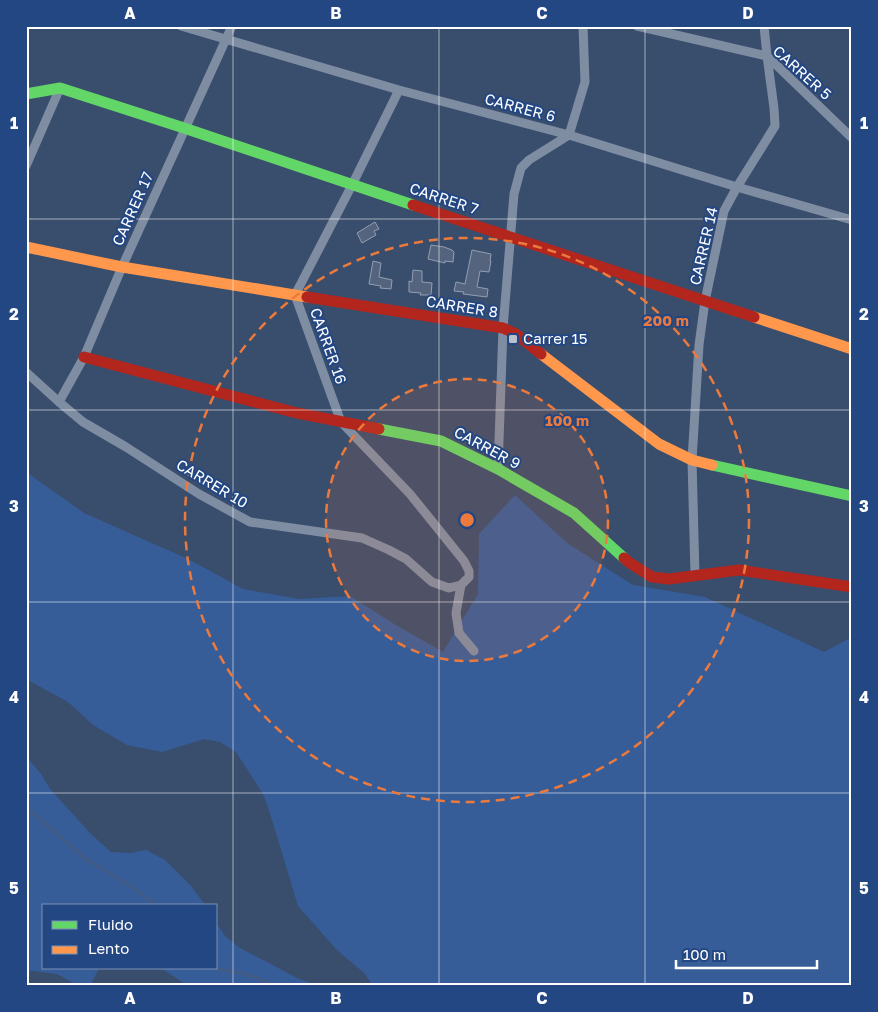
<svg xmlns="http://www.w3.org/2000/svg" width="878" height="1012" viewBox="0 0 878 1012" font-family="'Golos Text',sans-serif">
<rect width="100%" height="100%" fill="#394d6d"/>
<!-- green -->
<path fill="#375d99" d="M26 472 84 513 188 559 243 589 299 599 350 596 394 624 443 652 478 594 479 534 515 495 567 543 633 585 705 597 824 652 852 637V986H373L364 973 336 949 298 906 269 810 263 794 236 752 220 742 204 739 162 752 127 745 93 725 68 702 26 679Z
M26 756 41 774 50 789 91 834 111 852 130 853 146 850 165 860 191 886 206 906H44V968H99L90 986H79L57 974 26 970Z
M216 923 226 937 240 948 299 979 320 986H188L161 968H216Z"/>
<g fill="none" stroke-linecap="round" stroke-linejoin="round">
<!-- stream -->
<path stroke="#435c86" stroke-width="3" d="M26 807 86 859 135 889 157 906
M214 968 249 975 277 986"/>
</g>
<!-- building -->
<path fill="#54647e" stroke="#939eb1" d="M375 222 379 229 374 231 376 235 362 243 357 233Z
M431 245 444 247 452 250 454 252 453 262 445 261V263L428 259Z
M472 250 491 254 490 261H491L489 272 480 271 477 287 488 289 487 297 463 294 464 292 454 291 456 282 465 284Z
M373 261 381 263 379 277 392 280 391 289 380 288 381 286 369 284Z
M413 270 422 271V282L432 283 431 295H420L421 293 409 292V281L412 282Z"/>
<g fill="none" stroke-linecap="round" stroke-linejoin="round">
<!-- street -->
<path stroke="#7f8da3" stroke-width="9" d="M181 26 399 90 569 135 737 187 852 220
M637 26 767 56 852 138
M399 90 352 185 295 295 341 422 410 494 464 561 469 571V577L461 585
M26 166 60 88
M26 372 59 402 83 422 126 447 199 494 250 522 362 538 389 550 406 559 432 582 449 588 461 585
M59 402 84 357 122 267 232 26
M498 469 503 328 514 194 521 168 529 160 569 135 585 82 583 26
M695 575 692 460 699 345 705 301 724 211 737 187 775 126 774 108 767 56 764 26
M461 585 456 613 459 633 474 651"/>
<!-- fast -->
<path stroke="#63d668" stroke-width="11" d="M26 94 60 88 184 128 413 205
M379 429 441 441 498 469 574 513 624 558
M712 465 852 496"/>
<!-- slow -->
<path stroke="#ff974d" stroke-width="11" d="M26 247 122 267 307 297
M754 317 852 349
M541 354 659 444 692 460 712 465"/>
<!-- jam -->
<path stroke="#b3261e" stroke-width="11" d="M413 205 754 317
M307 297 503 328 516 334 541 354
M84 357 297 413 379 429
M624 558 630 563 652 577 669 579 739 570 852 587"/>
</g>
<!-- grid -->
<path fill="none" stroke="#fff" stroke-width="1" stroke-opacity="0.55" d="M233 26V986M439 26V986M645 26V986M26 219H852M26 410H852M26 602H852M26 793H852"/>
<!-- distance rings -->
<circle cx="467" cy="520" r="141" fill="#ed7a3d" fill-opacity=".12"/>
<g fill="none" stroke="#ed7a3d" stroke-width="2.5" stroke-dasharray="9 6">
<circle cx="467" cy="520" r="141"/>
<circle cx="467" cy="520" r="282"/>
</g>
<!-- markers -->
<rect fill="#bac1cc" stroke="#234783" stroke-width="2" x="508" y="334" width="10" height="10" rx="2.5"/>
<g text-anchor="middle" stroke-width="4" stroke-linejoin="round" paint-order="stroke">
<!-- street labels -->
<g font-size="15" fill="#fff" stroke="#234783">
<text transform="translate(802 73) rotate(42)" y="5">CARRER 5</text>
<text transform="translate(520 108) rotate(15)" y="5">CARRER 6</text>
<text transform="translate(444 199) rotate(18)" y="5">CARRER 7</text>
<text transform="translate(133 209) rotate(-66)" y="5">CARRER 17</text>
<text transform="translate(704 246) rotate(-77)" y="5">CARRER 14</text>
<text transform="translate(462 307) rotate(9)" y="5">CARRER 8</text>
<text transform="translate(328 346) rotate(70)" y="5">CARRER 16</text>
<text transform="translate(487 448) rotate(28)" y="5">CARRER 9</text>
<text transform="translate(212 484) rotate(31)" y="5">CARRER 10</text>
</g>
<!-- poi labels -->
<g font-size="15" fill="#fff" stroke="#234783" text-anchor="start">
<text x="523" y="344">Carrer 15</text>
</g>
</g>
<circle cx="467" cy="520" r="8" fill="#ed7a3d" stroke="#234783" stroke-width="2.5"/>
<g font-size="15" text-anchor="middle" font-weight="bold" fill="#ed7a3d" stroke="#234783" stroke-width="4" stroke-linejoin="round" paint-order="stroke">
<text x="666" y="326">200 m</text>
<text x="567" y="426">100 m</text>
</g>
<!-- border -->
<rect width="878" height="1012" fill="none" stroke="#234783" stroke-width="55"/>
<!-- legend -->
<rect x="42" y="904" width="175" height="65" fill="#234783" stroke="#7b91b5"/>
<rect x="52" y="921" width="25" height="8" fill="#63d668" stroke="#7b91b5"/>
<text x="88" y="930" font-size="15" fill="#ffffff">Fluido</text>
<rect x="52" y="946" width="25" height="8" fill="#ff974d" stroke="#7b91b5"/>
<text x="88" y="954" font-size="15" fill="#ffffff">Lento</text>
<!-- scale -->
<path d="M676 960v8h141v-8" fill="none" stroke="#ffffff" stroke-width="2.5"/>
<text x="683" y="960" font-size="15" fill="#ffffff" stroke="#234783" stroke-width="4" paint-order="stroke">100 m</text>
<rect x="28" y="28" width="822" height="956" fill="none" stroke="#fff" stroke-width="2"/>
<g font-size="16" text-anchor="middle" font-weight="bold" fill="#fff">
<text x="130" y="19">A</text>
<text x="336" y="19">B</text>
<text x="542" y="19">C</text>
<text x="748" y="19">D</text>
<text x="14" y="129">1</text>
<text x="864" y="129">1</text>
<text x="14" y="320">2</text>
<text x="864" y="320">2</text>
<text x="14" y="512">3</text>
<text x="864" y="512">3</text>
<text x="14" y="703">4</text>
<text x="864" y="703">4</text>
<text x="14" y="894">5</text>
<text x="864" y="894">5</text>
<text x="130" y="1004">A</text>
<text x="336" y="1004">B</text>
<text x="542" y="1004">C</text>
<text x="748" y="1004">D</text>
</g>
</svg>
